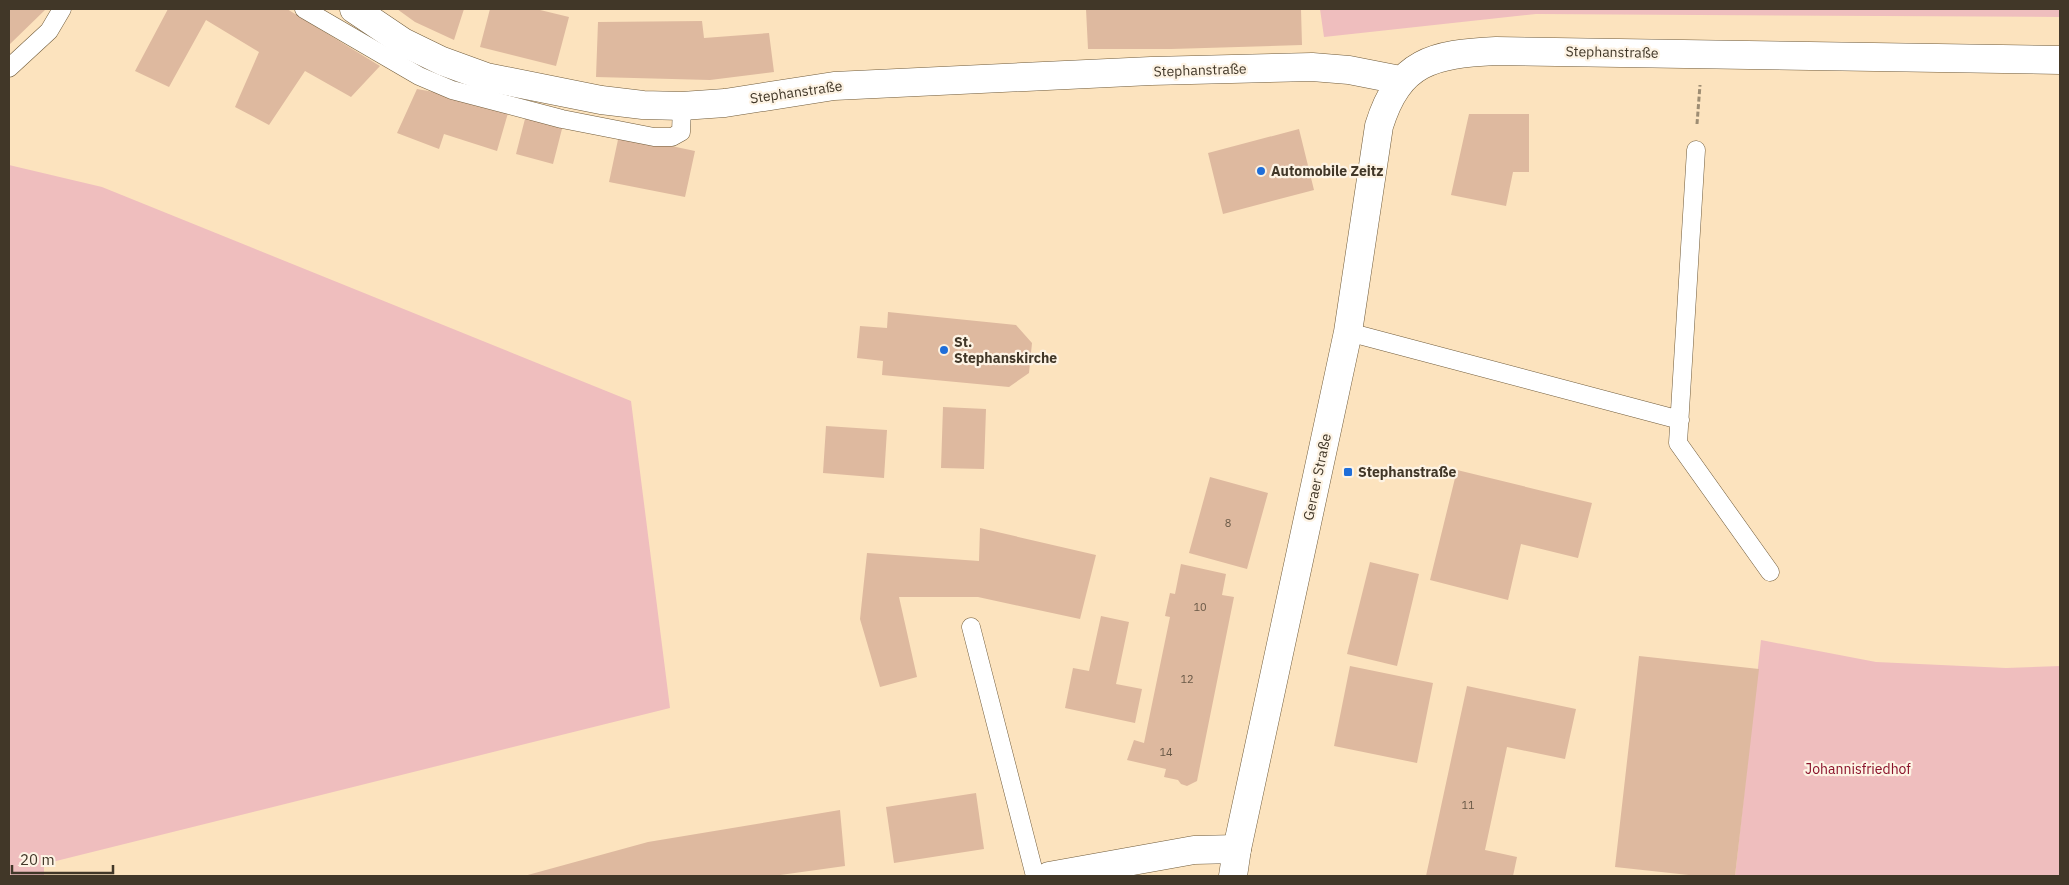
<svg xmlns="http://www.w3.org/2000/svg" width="2069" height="885" viewBox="0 0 2069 885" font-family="'IBM Plex Sans',sans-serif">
<rect width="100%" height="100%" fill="#fce3be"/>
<!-- green -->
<path fill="#efbebe" d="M1320 9H2060V17L1536 14 1324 37Z
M9 165 102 187 631 401 670 708 44 864V876H9Z
M1761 640 1876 662 2006 668 2060 666V876H1735Z"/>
<!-- building -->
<path fill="#deb99f" d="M9 9H46L9 45Z
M168 9H287L380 66 351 97 305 71 269 125 235 107 259 52 206 20 169 87 135 71Z
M397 9H464L454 40 415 22Z
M490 9H536L569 17 556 66 480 47Z
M1086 9H1301L1302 45 1171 49H1088Z
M702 21 704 38 769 33 774 72 710 80 596 77 598 22Z
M417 89 456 96 508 113 497 151 444 134 439 149 397 133Z
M1469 114H1529V172H1513L1506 206 1451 195Z
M526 115 563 125 553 164 516 154Z
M1299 129 1314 190 1223 214 1208 153Z
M619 135 695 151 685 197 609 182Z
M888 312 1016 325 1032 343 1029 373 1009 387 882 375 883 361 857 358 860 326 887 328Z
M943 407 986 409 984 469 941 468Z
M826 426 887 430 884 478 823 473Z
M1457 470 1592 503 1578 558 1521 544 1508 600 1430 580Z
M1210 477 1268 493 1247 569 1189 553Z
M980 528 1096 555 1080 619 978 597H899L917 677 880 687 860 619 867 553 979 561Z
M1370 562 1419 574 1397 666 1347 654Z
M1181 564 1226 574 1222 595 1234 597 1197 781 1187 786 1181 784 1178 780 1164 777 1166 769 1127 760 1134 740 1144 743 1170 617 1165 616 1170 593 1175 594Z
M1101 616 1129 622 1116 684 1142 689 1135 723 1065 708 1073 668 1089 671Z
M1639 656 1759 669 1735 876H1698L1615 867Z
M1350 666 1433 683 1417 763 1334 746Z
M1467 686 1576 709 1565 759 1507 747 1485 850 1517 857 1513 876H1426Z
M976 793 984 849 894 863 886 807Z
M840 810 845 866 773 876H524L648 842Z"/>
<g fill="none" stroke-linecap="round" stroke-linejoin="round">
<defs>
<path id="lane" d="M304 9 419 76 452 90 562 119 654 137H672L681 132 682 106
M9 68 49 31 62 9
M1696 150 1678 443 1770 572
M1348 332 1680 420
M971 627 1035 876"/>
<path id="street" d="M354 9 403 42 442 61 486 77 601 100 643 105 682 106 725 103 834 86 1151 71 1312 67 1349 70 1400 80
M1049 876 1194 850 1237 849"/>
<path id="secondary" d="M1233 876 1237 849 1348 332 1379 126C1399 61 1433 54 1496 51L2060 60"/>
</defs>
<!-- lane casing -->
<use href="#lane" stroke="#705b3a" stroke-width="19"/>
<!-- street casing -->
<use href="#street" stroke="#705b3a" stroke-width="29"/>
<!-- secondary casing -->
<use href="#secondary" stroke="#705b3a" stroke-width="29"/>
<!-- path -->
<path stroke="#9e8d73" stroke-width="3" stroke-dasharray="5 2.5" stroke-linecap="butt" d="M1697 124 1700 85"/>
<!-- lane -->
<use href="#lane" stroke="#fff" stroke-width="18"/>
<!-- street -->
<use href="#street" stroke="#fff" stroke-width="28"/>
<!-- secondary -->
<use href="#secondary" stroke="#fff" stroke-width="28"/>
</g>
<!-- markers -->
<g fill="#1f6ed9" stroke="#fdf3e4" stroke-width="2">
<circle cx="1261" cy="171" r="5"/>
<circle cx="944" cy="350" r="5"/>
<rect x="1343" y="467" width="10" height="10" rx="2.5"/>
</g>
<g text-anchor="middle" stroke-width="4.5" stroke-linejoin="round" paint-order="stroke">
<!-- number labels -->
<g font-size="11" fill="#685846">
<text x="1228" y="527">8</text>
<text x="1200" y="611">10</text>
<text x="1187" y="683">12</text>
<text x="1166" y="756">14</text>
<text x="1468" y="809">11</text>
</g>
<!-- street labels -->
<g font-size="14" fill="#413728" stroke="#fdf3e4">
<text transform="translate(1612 52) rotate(1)" y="5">Stephanstraße</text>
<text transform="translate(1200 70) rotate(-2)" y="5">Stephanstraße</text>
<text transform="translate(796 92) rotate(-8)" y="5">Stephanstraße</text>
<text transform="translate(1317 477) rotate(-78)" y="5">Geraer Straße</text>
</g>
<!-- poi labels -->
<g font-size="14" font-weight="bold" fill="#413728" stroke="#fdf3e4" text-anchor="start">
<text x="1271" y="176">Automobile Zeitz</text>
<text x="954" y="347">St.<tspan x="954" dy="16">Stephanskirche</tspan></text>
<text x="1358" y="477">Stephanstraße</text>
</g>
<!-- park labels -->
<g font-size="14" fill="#8a112a" stroke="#fdf3e4">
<text x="1858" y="774">Johannisfriedhof</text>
</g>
</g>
<!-- border -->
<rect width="2069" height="885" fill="none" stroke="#413728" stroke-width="20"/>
<!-- scale -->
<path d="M12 865v8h101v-8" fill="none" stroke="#413728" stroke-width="2.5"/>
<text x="20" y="865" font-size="15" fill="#413728" stroke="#fdf3e4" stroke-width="4" paint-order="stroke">20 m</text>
</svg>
